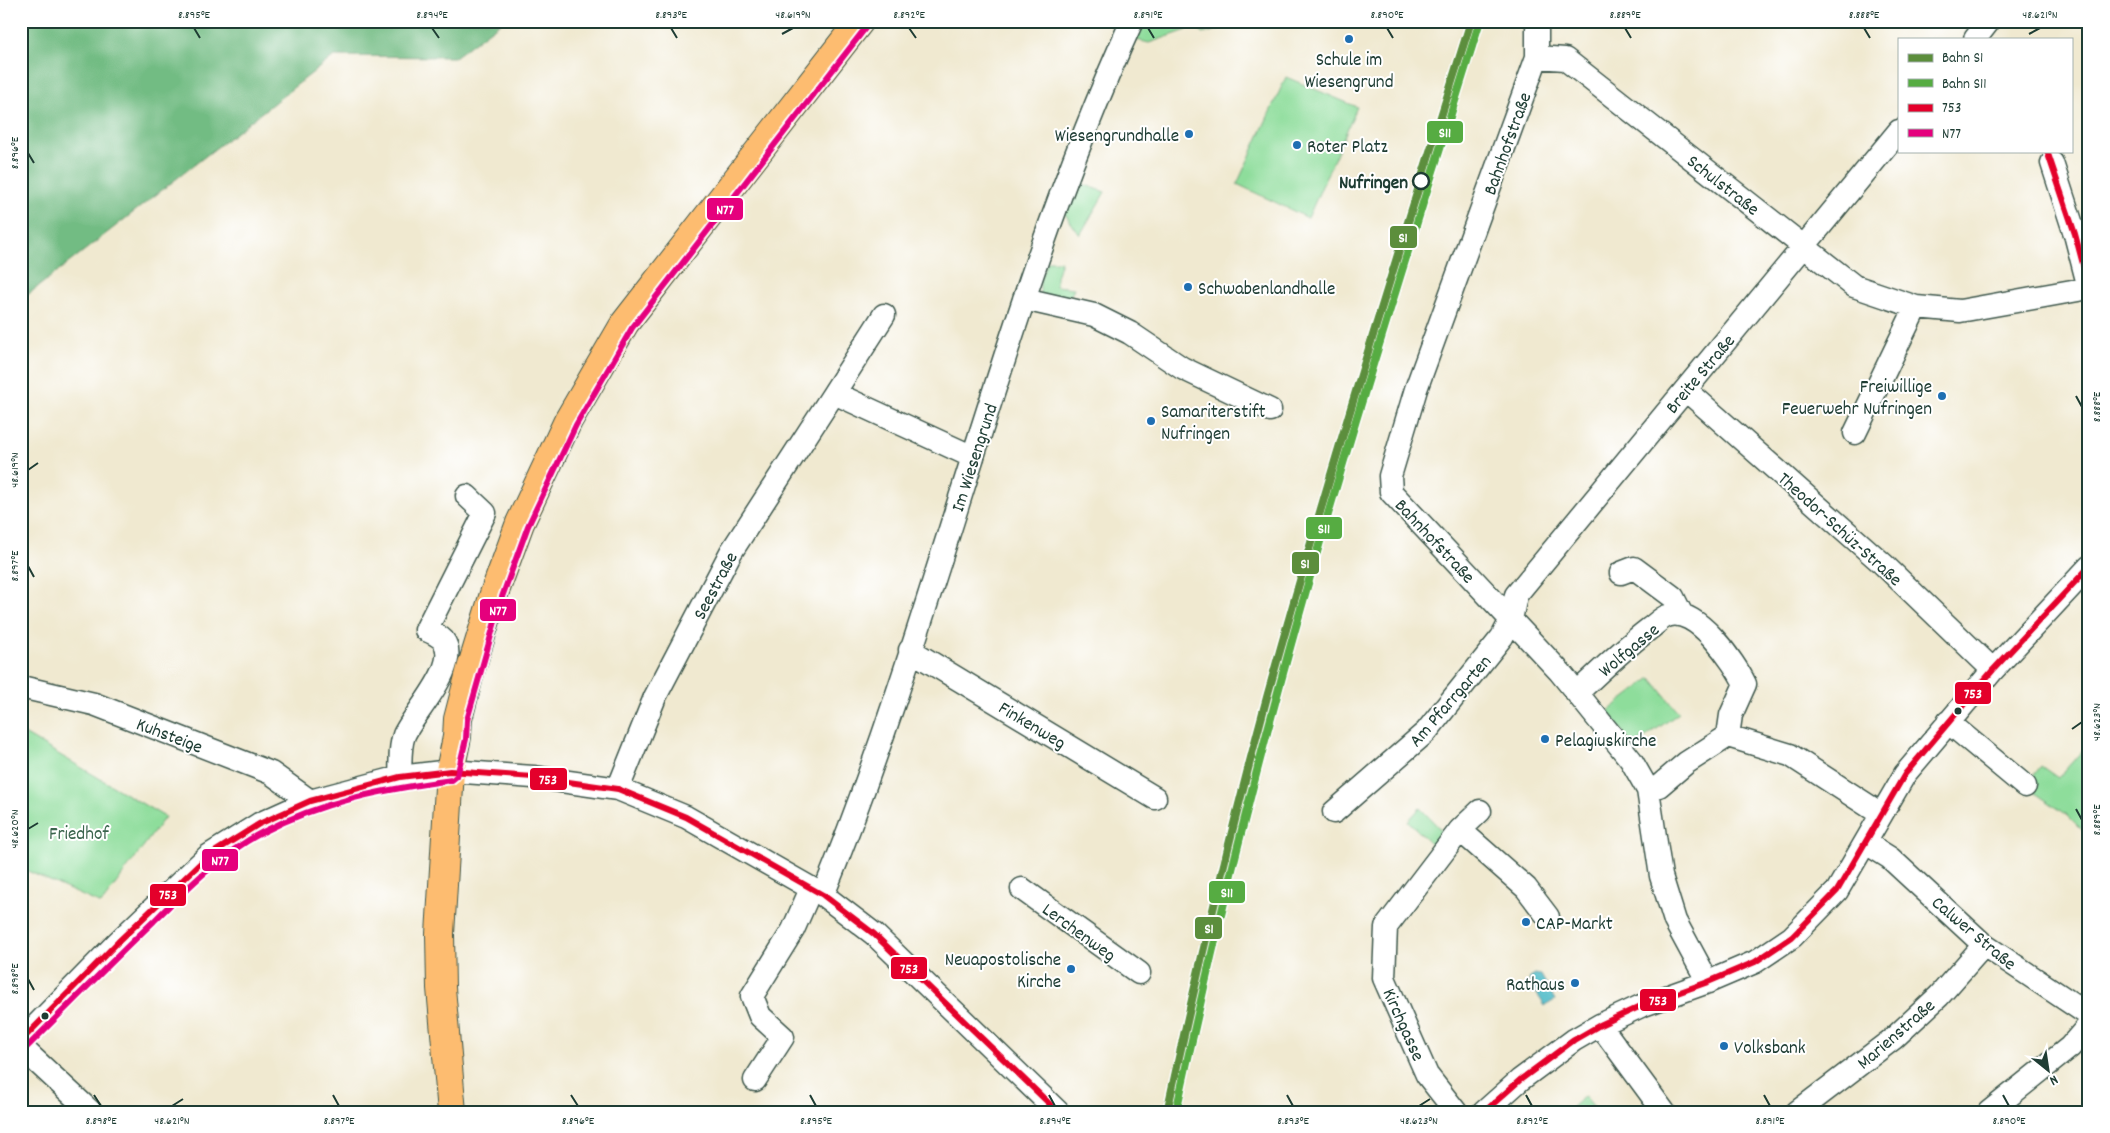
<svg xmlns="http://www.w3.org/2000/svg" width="2110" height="1133" viewBox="0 0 2110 1133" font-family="Dekko,sans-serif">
<rect width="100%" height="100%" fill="#fff"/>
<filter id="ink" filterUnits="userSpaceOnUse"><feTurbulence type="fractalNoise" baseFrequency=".02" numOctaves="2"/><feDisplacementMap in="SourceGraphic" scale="10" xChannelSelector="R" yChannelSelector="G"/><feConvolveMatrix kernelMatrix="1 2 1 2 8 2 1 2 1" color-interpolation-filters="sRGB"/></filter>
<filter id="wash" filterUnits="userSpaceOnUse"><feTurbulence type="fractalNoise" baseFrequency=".0096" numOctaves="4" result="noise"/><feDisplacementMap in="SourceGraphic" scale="20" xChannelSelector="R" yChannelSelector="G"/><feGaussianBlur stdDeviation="1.12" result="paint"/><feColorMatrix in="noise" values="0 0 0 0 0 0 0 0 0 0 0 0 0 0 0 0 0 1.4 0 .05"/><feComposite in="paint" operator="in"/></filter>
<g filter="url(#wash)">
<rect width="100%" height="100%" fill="#f0e9d0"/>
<!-- green -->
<path fill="#8edd9b" stroke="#568d68" d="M1141 21H1189L1187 30 1149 43 1133 39Z
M1198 21H1223L1220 29 1202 34Z
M1286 77 1357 107 1308 218 1237 184Z
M1072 180 1105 192 1080 235 1062 210Z
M1047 261H1061L1056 277V286L1074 288 1069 300 1040 294V280Z
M1651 678 1679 713 1633 746 1608 711Z
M21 732 165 817 101 904 21 868Z
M2089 743V837L2066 814 2025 786 2041 766 2058 778Z
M1420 808 1446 835 1434 847 1408 821Z
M1585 1096 1598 1112H1566Z"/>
<!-- forest -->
<path fill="#72bc83" stroke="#487c5c" d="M21 21H503L455 57 334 56 21 300Z"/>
<!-- water -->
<path fill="#4dbac7" stroke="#367c7e" d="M1535 974 1541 975 1555 1000 1545 1006 1529 982 1530 977Z"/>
</g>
<g filter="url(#ink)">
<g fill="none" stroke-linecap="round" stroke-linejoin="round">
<defs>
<path id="minor" d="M1539 21 1537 29V57L1416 389 1390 476 1391 492 1560 672 1631 760 1648 790 1661 876 1675 921 1708 982
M1975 39 1989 21
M1537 57 1565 59 1854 286 1916 307 1960 311 2089 288
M2052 163 2075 234 2089 288
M1024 299 1094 315 1130 333 1182 368 1270 410
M1686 390 1883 564 1993 670
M834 393 884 315
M1855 433 1916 307
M1621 573 1634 568 1673 597 1682 615
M910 650 1155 798
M21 687 94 704 271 773 310 801
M1578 692C1601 670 1623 649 1649 629 1655 625 1661 618 1667 616 1695 604 1735 663 1745 684L1731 715 1728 736
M1948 722 2025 786
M400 777C401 764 399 748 404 735 414 712 462 665 443 640 439 636 431 632 426 630L485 513 467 496
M618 789 655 697 731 552 834 393 973 457
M1648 790 1659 786 1686 763 1728 736 1790 755 1881 814
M1334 812 1426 732 1502 637 1511 620 1516 595 1899 131
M1460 830 1526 888 1548 917
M1866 843 1890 858 1984 945 2089 1015
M1022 889 1139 973
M823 895C940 609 1003 303 1132 21
M1600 1025 1664 1112
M21 1041 118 942 208 856 259 824 310 801 400 777 450 771 533 777 618 789 686 817 823 895 874 934 1058 1112
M21 1047 91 1112
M755 1080 783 1037 760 1016 752 996 793 930 811 889
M1456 1112 1427 1075 1384 978 1386 927 1460 830 1480 811
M1484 1112 1520 1080 1574 1040 1600 1025 1641 1006 1708 982 1755 962 1792 937 1837 891 1905 774 1993 670 2089 567
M1797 1112 1894 1038 1939 996 1984 945
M1989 1112 2070 1047 2089 1025"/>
<path id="major" d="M452 1112 441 988 440 934 450 771 457 737 458 719 471 669 494 594 520 523 568 421 625 323 860 21"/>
</defs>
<!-- minor casing -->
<use href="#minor" stroke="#3e574b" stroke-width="25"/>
<!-- major casing -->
<use href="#major" stroke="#3e574b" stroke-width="30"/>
<!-- minor -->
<use href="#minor" stroke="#fff" stroke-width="22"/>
<!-- major -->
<use href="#major" stroke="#fdbc70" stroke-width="28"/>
<defs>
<path id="bus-1" d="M2047 151 2075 234 2089 287
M21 1041 118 942 208 856 259 824 310 801 400 777 450 771 533 777 618 789 686 817 823 895 874 934 1058 1112
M1484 1112 1520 1080 1574 1040 1600 1025 1641 1006 1708 982 1755 962 1792 937 1837 891 1905 774 1993 670 2089 567"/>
<path id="bus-2" d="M27 1047C69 1005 111 962 154 921 187 888 221 854 263 832 322 801 386 789 452 780L457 776 466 739 467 720 502 597 528 526 576 425 632 328 867 26"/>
</defs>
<!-- bus-1 casing -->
<use href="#bus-1" stroke="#fff" stroke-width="10"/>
<!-- bus-2 casing -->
<use href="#bus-2" stroke="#fff" stroke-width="10"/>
<!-- bus-1 -->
<use href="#bus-1" stroke="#e4002b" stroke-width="6"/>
<!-- bus-2 -->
<use href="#bus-2" stroke="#e5007d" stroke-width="6"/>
<defs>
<path id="rail-1" d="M1167 1112C1197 973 1230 834 1267 697 1330 470 1400 246 1471 21"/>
<path id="rail-2" d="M1176 1112C1206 975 1238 839 1275 703 1336 475 1409 249 1479 24"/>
</defs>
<!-- rail-1 casing -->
<use href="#rail-1" stroke="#fff" stroke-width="11"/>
<!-- rail-2 casing -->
<use href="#rail-2" stroke="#fff" stroke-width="11"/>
<!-- rail-1 -->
<use href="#rail-1" stroke="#5c8e3c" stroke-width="8"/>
<!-- rail-2 -->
<use href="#rail-2" stroke="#56ac42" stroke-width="8"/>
</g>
</g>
<!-- ticks -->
<path fill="none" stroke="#1f3d34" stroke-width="2" d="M194 28 200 38M432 28 439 38M671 28 677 38M909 28 916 38M1148 28 1154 38M1387 28 1393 38M1625 28 1631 38M1864 28 1870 38M782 34 793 28M2029 34 2040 28M28 153 34 163M2076 396 2082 407M28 470 38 463M28 566 34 577M2072 729 2082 722M2076 809 2082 820M28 829 38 823M28 979 34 990M94 1095 101 1106M333 1095 339 1106M571 1095 578 1106M810 1095 816 1106M1049 1095 1055 1106M1287 1095 1293 1106M1526 1095 1532 1106M1764 1095 1770 1106M2003 1095 2009 1106M172 1106 183 1099M1419 1106 1430 1099"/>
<!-- markers -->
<g fill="#1f6fb2" stroke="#fff" stroke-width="2">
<circle cx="1349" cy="39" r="5"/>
<circle cx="1189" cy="134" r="5"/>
<circle cx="1297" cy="145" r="5"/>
<circle cx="1188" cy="287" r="5"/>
<circle cx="1942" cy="396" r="5"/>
<circle cx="1151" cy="421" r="5"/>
<circle cx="1545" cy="739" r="5"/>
<circle cx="1526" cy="922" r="5"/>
<circle cx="1071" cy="969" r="5"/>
<circle cx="1575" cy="983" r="5"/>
<circle cx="1724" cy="1046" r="5"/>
</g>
<circle fill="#fff" stroke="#1f3d34" stroke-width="2.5" cx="1421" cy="181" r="8"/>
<g fill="#1f3d34" stroke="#fff" stroke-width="2">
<circle cx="1958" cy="711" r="4.5"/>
<circle cx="45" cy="1016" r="4.5"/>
</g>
<g text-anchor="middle" stroke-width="4" stroke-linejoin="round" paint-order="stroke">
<!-- poi labels -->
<g font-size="19" fill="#1f3d34" stroke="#fff" text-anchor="start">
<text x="1349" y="65" text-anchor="middle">Schule im<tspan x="1349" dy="22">Wiesengrund</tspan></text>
<text x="1179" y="141" text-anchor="end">Wiesengrundhalle</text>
<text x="1307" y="152">Roter Platz</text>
<text x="1198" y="294">Schwabenlandhalle</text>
<text x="1932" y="392" text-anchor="end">Freiwillige<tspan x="1932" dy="22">Feuerwehr Nufringen</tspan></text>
<text x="1161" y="417">Samariterstift<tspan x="1161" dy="22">Nufringen</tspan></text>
<text x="1555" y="746">Pelagiuskirche</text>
<text x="1536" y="929">CAP-Markt</text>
<text x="1061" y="965" text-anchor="end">Neuapostolische<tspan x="1061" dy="22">Kirche</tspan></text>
<text x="1565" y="990" text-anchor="end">Rathaus</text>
<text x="1734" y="1053">Volksbank</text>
</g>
<!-- street labels -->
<g font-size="19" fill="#1f3d34" stroke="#fff">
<text transform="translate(1506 143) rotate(-70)" y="7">Bahnhofstraße</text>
<text transform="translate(1724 184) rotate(38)" y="7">Schulstraße</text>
<text transform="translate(1699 373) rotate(-50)" y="7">Breite Straße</text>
<text transform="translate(973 457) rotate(-72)" y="7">Im Wiesengrund</text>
<text transform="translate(1841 528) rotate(42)" y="7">Theodor-Schüz-Straße</text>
<text transform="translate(1436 540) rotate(47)" y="7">Bahnhofstraße</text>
<text transform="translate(714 585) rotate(-62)" y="7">Seestraße</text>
<text transform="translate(1628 649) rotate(-40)" y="7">Wolfgasse</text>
<text transform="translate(1449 700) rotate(-49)" y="7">Am Pfarrgarten</text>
<text transform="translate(1033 724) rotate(31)" y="7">Finkenweg</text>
<text transform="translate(170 734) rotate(21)" y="7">Kuhsteige</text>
<text transform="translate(1080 931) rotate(36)" y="7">Lerchenweg</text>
<text transform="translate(1975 932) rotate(40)" y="7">Calwer Straße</text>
<text transform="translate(1405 1024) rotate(66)" y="7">Kirchgasse</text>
<text transform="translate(1895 1033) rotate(-41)" y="7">Marienstraße</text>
</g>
<!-- stop labels -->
<g font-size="19" font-weight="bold" fill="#1f3d34" stroke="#fff" text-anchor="end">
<text x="1408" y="188">Nufringen</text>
</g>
<!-- park labels -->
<g font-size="19" fill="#3b654e" stroke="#fff">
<text x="79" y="839">Friedhof</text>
</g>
</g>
<g stroke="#fff" stroke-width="2">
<rect x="1426" y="120" width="38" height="24" rx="5" fill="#56ac42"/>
<rect x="706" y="197" width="38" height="24" rx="5" fill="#e5007d"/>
<rect x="1389" y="225" width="29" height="24" rx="5" fill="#5c8e3c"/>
<rect x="1305" y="516" width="38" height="24" rx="5" fill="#56ac42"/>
<rect x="1291" y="551" width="29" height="24" rx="5" fill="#5c8e3c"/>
<rect x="479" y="598" width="38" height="24" rx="5" fill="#e5007d"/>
<rect x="1954" y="681" width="38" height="24" rx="5" fill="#e4002b"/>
<rect x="529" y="767" width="39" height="24" rx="5" fill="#e4002b"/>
<rect x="201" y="848" width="38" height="24" rx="5" fill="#e5007d"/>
<rect x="1208" y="880" width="38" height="24" rx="5" fill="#56ac42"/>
<rect x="149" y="883" width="38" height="24" rx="5" fill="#e4002b"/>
<rect x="1194" y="916" width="29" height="24" rx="5" fill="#5c8e3c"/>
<rect x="890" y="956" width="38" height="24" rx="5" fill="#e4002b"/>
<rect x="1639" y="988" width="38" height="24" rx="5" fill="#e4002b"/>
</g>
<g font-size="14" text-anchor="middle" font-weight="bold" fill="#fff">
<text x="1445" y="137">S11</text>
<text x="725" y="214">N77</text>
<text x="1403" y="242">S1</text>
<text x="1324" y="533">S11</text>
<text x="1305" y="568">S1</text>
<text x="498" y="615">N77</text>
<text x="1973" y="698">753</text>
<text x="548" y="784">753</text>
<text x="220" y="865">N77</text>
<text x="1227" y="897">S11</text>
<text x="168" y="899">753</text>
<text x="1209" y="933">S1</text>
<text x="909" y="973">753</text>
<text x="1658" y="1005">753</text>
</g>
<!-- margin -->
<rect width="2110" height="1133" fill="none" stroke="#fff" stroke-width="55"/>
<!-- legend -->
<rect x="1898" y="38" width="175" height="115" fill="#ffffff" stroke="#a5b1ae"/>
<rect x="1908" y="54" width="25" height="8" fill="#5c8e3c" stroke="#a5b1ae"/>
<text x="1942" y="62" font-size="15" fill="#1f3d34">Bahn S1</text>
<rect x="1908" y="79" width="25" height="8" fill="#56ac42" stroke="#a5b1ae"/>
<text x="1942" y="88" font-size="15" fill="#1f3d34">Bahn S11</text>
<rect x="1908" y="104" width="25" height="8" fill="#e4002b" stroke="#a5b1ae"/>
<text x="1942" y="112" font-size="15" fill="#1f3d34">753</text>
<rect x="1908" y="129" width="25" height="8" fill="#e5007d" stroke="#a5b1ae"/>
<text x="1942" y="138" font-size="15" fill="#1f3d34">N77</text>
<!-- north arrow -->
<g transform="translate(2048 1070) rotate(150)" stroke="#ffffff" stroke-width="4" paint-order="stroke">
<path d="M0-4L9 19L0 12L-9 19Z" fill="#1f3d34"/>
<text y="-8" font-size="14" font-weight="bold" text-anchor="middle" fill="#1f3d34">N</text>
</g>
<rect x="28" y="28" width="2054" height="1078" fill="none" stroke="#1f3d34" stroke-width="2"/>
<g font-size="12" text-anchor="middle" fill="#1f3d34">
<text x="194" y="18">8.895°E</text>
<text x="432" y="18">8.894°E</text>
<text x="671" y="18">8.893°E</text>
<text x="793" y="18">48.619°N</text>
<text x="909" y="18">8.892°E</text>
<text x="1148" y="18">8.891°E</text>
<text x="1387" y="18">8.890°E</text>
<text x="1625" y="18">8.889°E</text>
<text x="1864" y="18">8.888°E</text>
<text x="2040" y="18">48.621°N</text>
<text transform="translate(14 153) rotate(-90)" y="4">8.896°E</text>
<text transform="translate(2096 407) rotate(-90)" y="4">8.888°E</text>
<text transform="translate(14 470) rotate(-90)" y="4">48.619°N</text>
<text transform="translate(14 566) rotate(-90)" y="4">8.897°E</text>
<text transform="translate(2096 722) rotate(-90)" y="4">48.623°N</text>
<text transform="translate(2096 820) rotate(-90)" y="4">8.889°E</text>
<text transform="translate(14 829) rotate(-90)" y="4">48.620°N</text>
<text transform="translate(14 979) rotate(-90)" y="4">8.898°E</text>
<text x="101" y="1124">8.898°E</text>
<text x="172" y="1124">48.621°N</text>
<text x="339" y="1124">8.897°E</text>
<text x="578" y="1124">8.896°E</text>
<text x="816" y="1124">8.895°E</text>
<text x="1055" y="1124">8.894°E</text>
<text x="1293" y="1124">8.893°E</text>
<text x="1419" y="1124">48.623°N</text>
<text x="1532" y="1124">8.892°E</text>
<text x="1770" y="1124">8.891°E</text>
<text x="2009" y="1124">8.890°E</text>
</g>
</svg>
